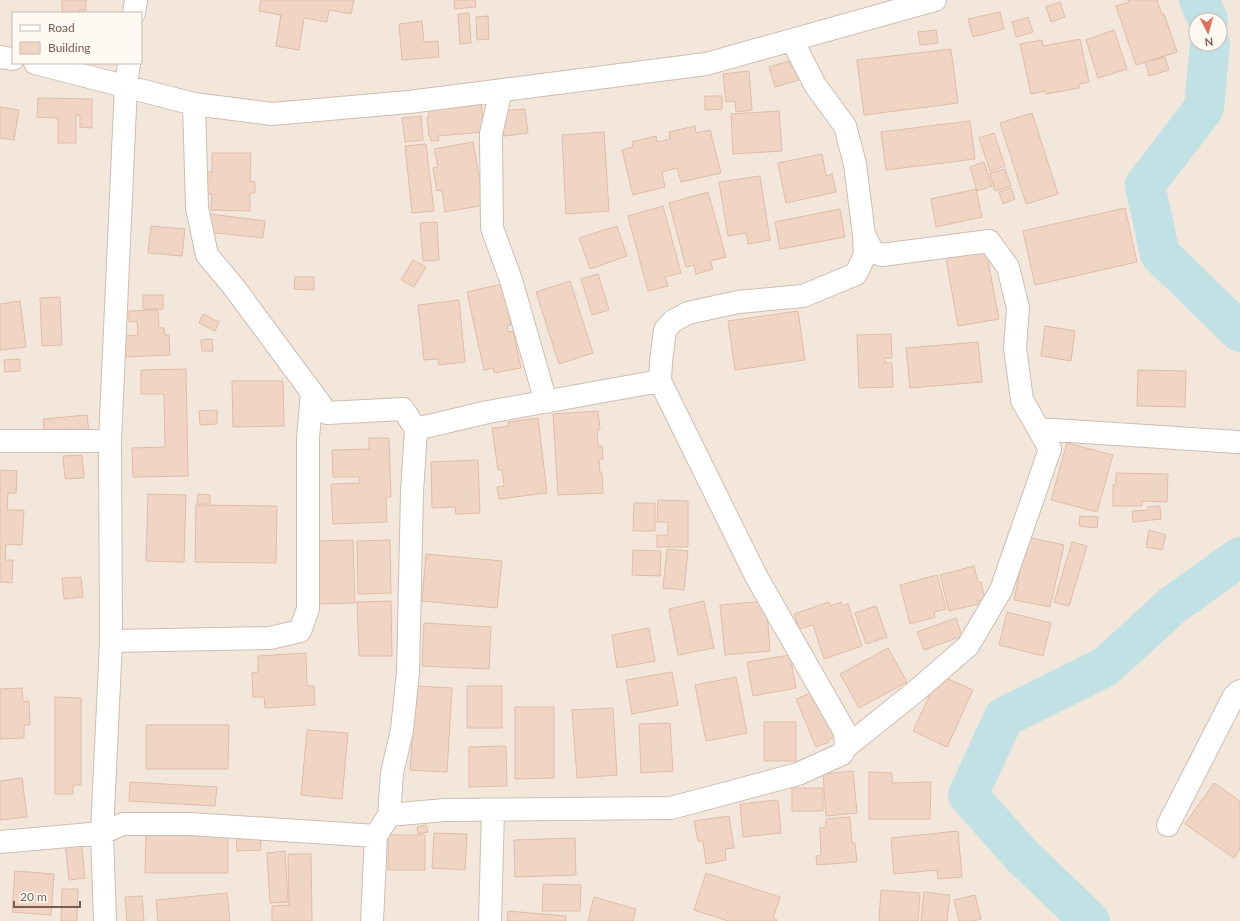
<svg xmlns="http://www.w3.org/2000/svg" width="1240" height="921" viewBox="0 0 1240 921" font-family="Lato,sans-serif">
<rect width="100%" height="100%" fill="#fcf5ec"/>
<!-- residential -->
<path fill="#f3e7db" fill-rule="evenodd" d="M0 0H1240V921H0ZM13 13H141V63H13ZM1196 20H1220V44H1196Z"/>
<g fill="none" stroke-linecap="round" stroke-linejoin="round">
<!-- river -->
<path stroke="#c1e1e5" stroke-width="40" d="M1199 0 1208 20
M1210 44 1204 108 1145 185 1160 254 1240 332
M1090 921 1022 856 968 795 1004 717 1105 667 1173 605 1240 557"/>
</g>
<!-- building -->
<path fill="#f0d5c5" stroke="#e1bba7" d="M62 0H86V10H79V13H62Z
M261 0H354L351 14 329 10 327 22 304 18 299 50 276 46 281 15 259 11Z
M454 0H475L476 7 455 9Z
M1128 0H1157L1162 15 1164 14 1177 52 1136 65 1116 6 1129 2Z
M1060 2 1065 17 1051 22 1046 7Z
M1000 12 1004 29 973 37 968 19Z
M469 13 471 43 460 44 458 14Z
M488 16 489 39 477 40 476 17Z
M1028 17 1033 32 1016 37 1012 22Z
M422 21 424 42 438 41 439 57 402 60 399 24Z
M936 30 938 43 920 45 918 32Z
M1114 30 1127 69 1098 78 1086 40Z
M1080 39 1089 82 1079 84V88L1046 94 1045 91 1031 94 1020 44 1042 40 1043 46Z
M951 49 958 103 864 115 857 60Z
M1165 57 1169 70 1149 76 1145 62Z
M799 58 805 78 775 87 769 67Z
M749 71 752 110 736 112 735 101 726 102 723 74Z
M705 96H722V109L705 110Z
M38 98 92 99V128L80 127V115H76V143H58V118L37 117Z
M481 103 484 132 438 136 439 141H431L430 136H429L427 117H429L428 108Z
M0 107 19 110 14 140 0 138Z
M525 109 528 133 504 136 501 111Z
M779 111 782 151 733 154 731 114Z
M1032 113 1058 194 1026 204 1000 123Z
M421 116 423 140 405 142 402 118Z
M970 121 975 159 886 170 881 132Z
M695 126 696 133 710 130 721 173 681 182 677 168 662 172 665 187 633 195 622 150 633 147 632 142 656 136 657 142 670 139 669 132Z
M604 132 609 211 566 214 562 135Z
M994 133 1005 166 990 171 979 138Z
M473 142 484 205 445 212 442 190 437 191 433 168 438 167 434 149Z
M426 144 434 211 412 213 405 146Z
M212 153H251L250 181 255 182V193H250V211L211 210 212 194H200V172H212Z
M822 154 826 176 832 174 836 192 786 203 778 163Z
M984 162 992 186 977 191 970 167Z
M1005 169 1011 186 995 191 990 173Z
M760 176 770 240 748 244 746 233 728 236 719 182Z
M1011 188 1015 199 1003 204 999 192Z
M976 189 982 217 936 227 931 199Z
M708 192 726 257 710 261 713 269 696 274 694 265 686 267 669 203Z
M663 206 681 273 665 277 668 286 648 291 628 216Z
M1125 208 1137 262 1035 285 1023 231Z
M840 209 845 237 780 249 775 222Z
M210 214 265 221 263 238 207 232Z
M437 222 439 260 423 261 420 223Z
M151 226 185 229 182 256 148 253Z
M617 226 627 256 590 269 579 238Z
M985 245 999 319 958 326 945 253Z
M413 260 426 267 414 287 401 280Z
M598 274 609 310 592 315 581 279Z
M295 277H314V290L294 289Z
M570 281 593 353 559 364 536 292Z
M502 284 511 325 507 326 508 332 513 331 521 368 494 373 493 368 484 370 467 292Z
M143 295H163V309H143Z
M60 297 62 345 42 346 40 298Z
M459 300 465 362 439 365 438 359 424 360 418 305Z
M20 301 26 347 0 350V304Z
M158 310 159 328H164L165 335H169L170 355 126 357 125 336 138 335 137 321 129 322V311Z
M798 311 805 360 735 370 728 321Z
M203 314 219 322 215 331 199 323Z
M1045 326 1075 331 1071 361 1041 356Z
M891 334 892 358H885V363H892L893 387 859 388 857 335Z
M212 339 213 351H202L201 340Z
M978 342 982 382 910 388 906 348Z
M20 359V371L5 372 4 360Z
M186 369 188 476 133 477 132 448 165 447 164 394H141V370Z
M1138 370 1186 371 1185 407 1137 406Z
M232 381H283L284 426 233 427Z
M217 410V424L200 425 199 411Z
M598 411 600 430H597L598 446H602L603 459H599L600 474 602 473 603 493 558 495 553 414Z
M87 415 89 433 70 435 69 429 44 432 43 419Z
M538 418 547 493 499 499 497 487 504 486 502 470H498L492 428 509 426 508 422Z
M369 438H389L391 497H386L387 522 333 524 331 484 360 483 359 477H333L332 450 369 449Z
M1067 443 1113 455 1097 512 1051 500Z
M82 455 84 478 65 479 63 456Z
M478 460 480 513 456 514 455 507 432 508 431 462Z
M0 470 17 471 16 493H8L7 510H24L22 545 6 544 5 560H13L12 583 0 582Z
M1116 473 1168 474 1167 502 1142 501V506H1113V485H1116Z
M148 494 186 495 184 562 146 561Z
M198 494 210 495V504H197Z
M658 500 688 501V547H657V535H668V522H657Z
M634 503H655V531H633Z
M196 505 277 506 276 563 195 562Z
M1160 506 1161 519 1133 522 1132 511 1148 510V507Z
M1080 516 1098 517 1097 528 1079 526Z
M1149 530 1166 535 1162 550 1146 547Z
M1027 537 1064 545 1050 607 1014 600Z
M353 540 355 603 317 604 315 541Z
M390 540 391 593 358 594 357 541Z
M1072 542 1087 546 1069 606 1054 602Z
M667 549 688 551 684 590 663 588Z
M633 550 661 551 660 576 632 575Z
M426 554 502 561 497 608 422 601Z
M974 566 978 582H981L985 599 978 601V604L949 611 940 575Z
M937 575 946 609 934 612 935 617 910 624 900 585Z
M81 577 83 597 64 599 62 578Z
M391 601 392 656H359L357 602Z
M704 601 714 648 678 655 669 609Z
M766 601 770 651 725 655 720 605Z
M829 602 830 606 841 602 842 606 848 604 862 646 824 659 813 625 799 629 794 614Z
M876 606 887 637 866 644 855 613Z
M1007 612 1051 623 1043 656 999 645Z
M956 618 962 636 924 650 917 632Z
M424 623 491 627 489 669 422 666Z
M649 628 655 661 617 668 612 635Z
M888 648 907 682 859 708 840 674Z
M306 653 307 686H314L315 705 265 708 264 697H253L252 673 258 672V656Z
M790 655 796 688 753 696 747 662Z
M672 672 678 705 632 714 626 680Z
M939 675 973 690 947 747 913 731Z
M736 677 747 733 706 741 695 685Z
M416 686 452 688 447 772 410 770Z
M467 686H502V728H467Z
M22 688 23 702 29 701 30 725H24V738L0 739V689Z
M821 689 839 735 828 740 829 742 816 747 796 699Z
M55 697 81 698V785H73V794H55Z
M515 707H554V778L515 779Z
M613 708 617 775 577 778 572 710Z
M764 722H796V761H764Z
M670 723 673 771 641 773 639 724Z
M146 725H229L228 769H146Z
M307 730 348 733 342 799 301 795Z
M506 746 507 786 469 787V747Z
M853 771 857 813 826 816 823 774Z
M869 772 892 773V783L931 782 930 819H869Z
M22 778 27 817 0 820V781Z
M130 782 217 787 215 806 129 801Z
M1214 783 1240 801V849L1234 858 1185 824Z
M792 788H823V811H792Z
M778 800 781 833 743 837 740 804Z
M729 816 734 848 725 849 726 860 706 864 703 841H698L694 821Z
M850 817 852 843H855L857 862 817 865 816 856 821 855 820 828 826 827V819Z
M426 825 428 832 418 834 417 827Z
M958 831 962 877 938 879 937 870 894 874 891 838Z
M146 833H228V873H145Z
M260 833 261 850 237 851 236 834Z
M434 833 467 834 465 870 432 868Z
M388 835H425V870H388Z
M575 838 576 875 515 877 514 840Z
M81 839 85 878 69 880 65 841Z
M285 851 288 902 270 903 267 853Z
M288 854H311L312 921H272V906L289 905Z
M15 871 54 874 51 915 12 912Z
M706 873 780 897 773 918 777 920V921H728L694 910Z
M543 884 581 885 580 911H542Z
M62 889H78L77 921H61Z
M881 890 920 893 918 921H879Z
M924 892 950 895 947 921H921Z
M227 893 230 921H158L156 900Z
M975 895 981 919 973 921H959L954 900Z
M142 896 144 921H127L125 897Z
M594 897 636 909 633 921H588Z
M508 911 566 916V921H507Z"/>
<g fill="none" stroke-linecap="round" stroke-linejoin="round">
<defs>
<path id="minor" d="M134 13 136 0
M0 57 13 59
M35 63 194 104 272 114 409 102 706 64 935 0
M501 90 491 134 492 228 511 280 546 402
M194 104 197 208 207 255 233 286 327 413 403 409 416 429
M1039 429 1237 442
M0 441H110
M111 641 270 638 300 631 308 609V438L312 392
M846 747 916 691 968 646 1001 590 1050 449 1022 400 1015 348 1018 308 1008 267 989 241 882 255 873 252 864 235
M389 815 445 810 671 808 798 774 842 754 846 747 845 732 756 576 660 381 661 361 665 330 673 321 688 313 738 302 803 296 856 274 865 255 864 235 855 164 845 126 815 85 792 40
M1168 825 1234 696 1240 691
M0 842 102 833 123 824H190L376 836 389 815 392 773 402 730 408 672 412 492 416 429 488 412 660 381
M105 921 102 833 111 641 110 441 126 85 129 63
M372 921 376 836
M490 921 493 811"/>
</defs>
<!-- minor casing -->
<use href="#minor" stroke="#cebdb2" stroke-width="24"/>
<!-- minor -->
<use href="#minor" stroke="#fff" stroke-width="22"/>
</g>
<!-- legend -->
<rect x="12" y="12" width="130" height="52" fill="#fef9f3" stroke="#c8bab2"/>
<rect x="20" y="25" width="20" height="6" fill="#ffffff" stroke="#c8bab2"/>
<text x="48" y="32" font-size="12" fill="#775c50">Road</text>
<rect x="20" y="42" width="20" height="12" fill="#f0d5c5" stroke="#c8bab2"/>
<text x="48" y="52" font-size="12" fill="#775c50">Building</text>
<!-- north arrow -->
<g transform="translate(1208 32) rotate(174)"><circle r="19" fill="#fef9f3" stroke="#c8bab2"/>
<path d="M0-3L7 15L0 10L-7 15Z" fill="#dd725a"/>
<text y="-6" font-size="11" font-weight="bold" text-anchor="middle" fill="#775c50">N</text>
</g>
<!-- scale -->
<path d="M14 901v6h66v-6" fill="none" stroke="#775c50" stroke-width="2"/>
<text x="20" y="901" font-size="12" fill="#775c50" stroke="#fef9f3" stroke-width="3" paint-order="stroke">20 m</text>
</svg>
